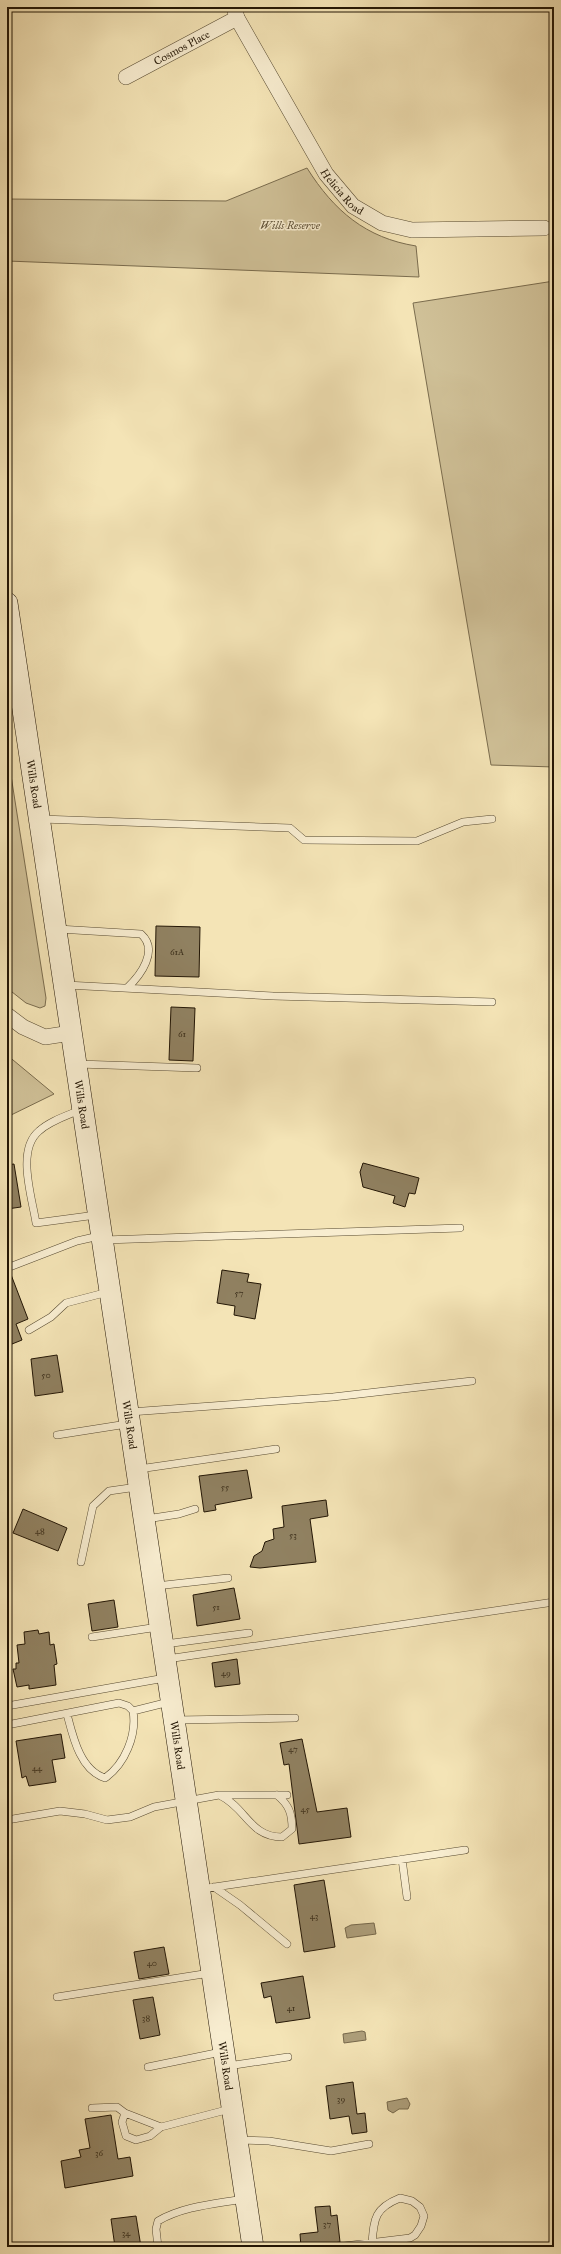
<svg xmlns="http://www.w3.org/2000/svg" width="561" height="2254" viewBox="0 0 561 2254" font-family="'IM FELL Great Primer',serif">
<rect width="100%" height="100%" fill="#f4e4b6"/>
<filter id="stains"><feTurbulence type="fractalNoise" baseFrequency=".005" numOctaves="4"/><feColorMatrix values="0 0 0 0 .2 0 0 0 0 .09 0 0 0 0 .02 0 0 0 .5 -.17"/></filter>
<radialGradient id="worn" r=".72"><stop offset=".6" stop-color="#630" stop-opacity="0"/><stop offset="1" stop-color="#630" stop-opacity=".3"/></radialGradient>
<!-- green -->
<path fill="#d0c198" stroke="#7a6c4e" d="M307 168C334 211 366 238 416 246L419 277 7 261V199L226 201Z
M554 281V767L491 765 413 303Z
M7 750 46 998 45 1006 40 1008 26 1003 7 988Z
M7 1055 54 1094 7 1117Z"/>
<!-- water -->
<path fill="#ad9e7a" stroke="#76684b" d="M374 1923 376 1934 347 1938 345 1928 351 1925Z
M362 2031 365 2032 366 2040 344 2043 343 2034Z
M407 2098 410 2104 408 2109H399L393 2113 388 2110 387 2102Z"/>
<!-- building -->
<path fill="#908161" stroke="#231605" d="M156 926 200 927 199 977 155 976Z
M171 1007 195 1008 193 1061 169 1060Z
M363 1163 419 1178 415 1194 409 1193 405 1207 393 1203 395 1196 363 1187 360 1172Z
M14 1164 21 1207 7 1209V1165Z
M222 1270 249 1274 247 1282 261 1284 255 1319 234 1315 235 1306 217 1303Z
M10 1272 28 1319 16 1324 22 1340 7 1346V1273Z
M57 1355 63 1392 35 1396 31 1359Z
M247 1470 252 1498 215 1505 216 1510 204 1512 199 1476Z
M326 1500 328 1516 310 1519 316 1562 260 1568 250 1567 254 1556 262 1551 265 1542 274 1539 273 1529 284 1527 282 1506Z
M23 1509 67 1528 58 1551 13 1533Z
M234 1588 240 1619 197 1626 193 1595Z
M114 1600 118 1627 92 1631 88 1604Z
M38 1630 39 1634 49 1632 50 1645 54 1644 57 1664 54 1665 56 1685 29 1689V1685L17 1687 13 1669H16V1663H19L17 1645 25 1644 24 1632Z
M237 1659 240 1684 215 1687 212 1663Z
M61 1734 65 1758 52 1760 56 1782 29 1786 26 1776 22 1778 16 1741Z
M302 1739 317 1812 347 1808 351 1837 299 1844 289 1764 284 1765 280 1743Z
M324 1880 335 1947 304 1952 294 1885Z
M164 1947 169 1974 139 1979 134 1952Z
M303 1976 310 2018 276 2023 271 1996 264 1998 261 1983Z
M153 1997 160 2035 140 2039 133 2000Z
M353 2082 357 2114 365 2113 367 2132 352 2134 349 2116 330 2119 326 2086Z
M111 2115 118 2159 130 2157 133 2176 65 2188 61 2161 81 2157 79 2150 90 2148 85 2119Z
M330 2206 331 2216 337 2215 340 2242 333 2243 331 2246 301 2247 300 2234 318 2232 315 2207Z
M136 2216 141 2247H115L111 2219Z"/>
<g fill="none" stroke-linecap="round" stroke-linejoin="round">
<defs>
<path id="lane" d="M41 819 290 828 304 840 417 841 463 822 492 819
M58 929 141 934C159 950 141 975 127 988
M66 985 273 996 492 1002
M78 1064 197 1068
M80 1110C66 1116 50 1121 39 1131 16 1150 32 1197 36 1223L96 1215
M104 1240 460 1228
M7 1268 77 1241 99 1236
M29 1330 51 1317 66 1303 108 1292
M130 1412 333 1397 472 1381
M57 1435 127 1424
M139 1469 276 1449
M146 1519 179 1514 195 1509
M81 1562 93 1506 109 1491 137 1487
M156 1586 228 1578
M92 1637 158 1627
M165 1644 249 1633
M167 1659 554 1602
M7 1706 165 1678
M67 1714C73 1737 80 1770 105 1778 125 1764 137 1735 133 1711L169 1702
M176 1720 295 1718
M7 1725 119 1703 128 1706 133 1711
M221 1796C246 1808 250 1837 282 1837L292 1829C292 1813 289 1805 277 1795
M7 1820 60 1811 85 1814 107 1820 130 1817 154 1807 219 1795H287
M402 1859 407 1897
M214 1887 240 1905 287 1944
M201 1889 465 1850
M57 1997 210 1973
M228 2066 288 2057
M148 2067 221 2052
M92 2108 117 2107 125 2113
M161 2127 125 2113 122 2122 126 2136 136 2140 150 2136 161 2127 230 2109
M239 2140 269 2141 331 2151 369 2144
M158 2247 156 2229 158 2221C184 2206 215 2204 243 2199
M336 2247 410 2238 415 2235 421 2226 424 2216 420 2207 412 2201 400 2198C375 2208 374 2218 372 2243"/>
<g id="street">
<path id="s1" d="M234 7 237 18 326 174 353 206 382 223 412 230 544 228"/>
<path id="s2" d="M126 77 237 18"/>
<path d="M7 1015 23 1027 45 1037 71 1033"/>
</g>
<g id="secondary">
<path id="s3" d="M7 603 253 2247"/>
</g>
</defs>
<!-- lane casing -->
<use href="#lane" stroke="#574a31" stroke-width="8"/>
<!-- street casing -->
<use href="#street" stroke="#574a31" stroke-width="16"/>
<!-- secondary casing -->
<use href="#secondary" stroke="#231605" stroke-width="22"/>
<!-- lane -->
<use href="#lane" stroke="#f8edd0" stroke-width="7"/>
<!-- street -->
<use href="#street" stroke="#f8edd0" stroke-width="15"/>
<!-- secondary -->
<use href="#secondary" stroke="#f8edd0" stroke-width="21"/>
</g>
<g text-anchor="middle" stroke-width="3" stroke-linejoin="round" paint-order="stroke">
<!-- number labels -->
<g font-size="9" fill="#3e311c">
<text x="177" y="955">61A</text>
<text x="182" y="1037">61</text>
<text x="239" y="1296">57</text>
<text x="46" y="1378">50</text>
<text x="225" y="1490">55</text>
<text x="40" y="1534">48</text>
<text x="293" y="1538">53</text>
<text x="216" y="1610">51</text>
<text x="226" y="1676">49</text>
<text x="293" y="1752">47</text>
<text x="37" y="1771">44</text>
<text x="305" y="1812">45</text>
<text x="314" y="1919">43</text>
<text x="152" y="1966">40</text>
<text x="291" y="2011">41</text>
<text x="146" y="2021">38</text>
<text x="341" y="2102">39</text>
<text x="99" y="2156">36</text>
<text x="327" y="2227">37</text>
<text x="126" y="2236">34</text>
</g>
<!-- street labels -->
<g font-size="11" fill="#231605" stroke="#f8edd0">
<text dy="4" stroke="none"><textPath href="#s2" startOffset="63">Cosmos Place</textPath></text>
<text dy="4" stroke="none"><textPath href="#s1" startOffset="215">Helicia Road</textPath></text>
<text dy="4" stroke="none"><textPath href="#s3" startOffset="183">Wills Road</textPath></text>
<text dy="4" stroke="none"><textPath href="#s3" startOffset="507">Wills Road</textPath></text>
<text dy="4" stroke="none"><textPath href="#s3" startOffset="831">Wills Road</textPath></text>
<text dy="4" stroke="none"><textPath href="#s3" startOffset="1155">Wills Road</textPath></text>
<text dy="4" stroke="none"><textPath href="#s3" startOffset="1479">Wills Road</textPath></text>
</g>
<!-- park labels -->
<g font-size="11" font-style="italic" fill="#605238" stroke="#f8edd0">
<text x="290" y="229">Wills Reserve</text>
</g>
</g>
<!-- margin -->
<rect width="561" height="2254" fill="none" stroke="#f4e4b6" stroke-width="24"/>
<rect x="8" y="8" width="545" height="2238" fill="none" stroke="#231605" stroke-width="2"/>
<rect x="12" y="12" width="537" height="2230" fill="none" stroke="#231605"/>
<rect width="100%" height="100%" filter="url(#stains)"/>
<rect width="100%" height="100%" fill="url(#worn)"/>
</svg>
